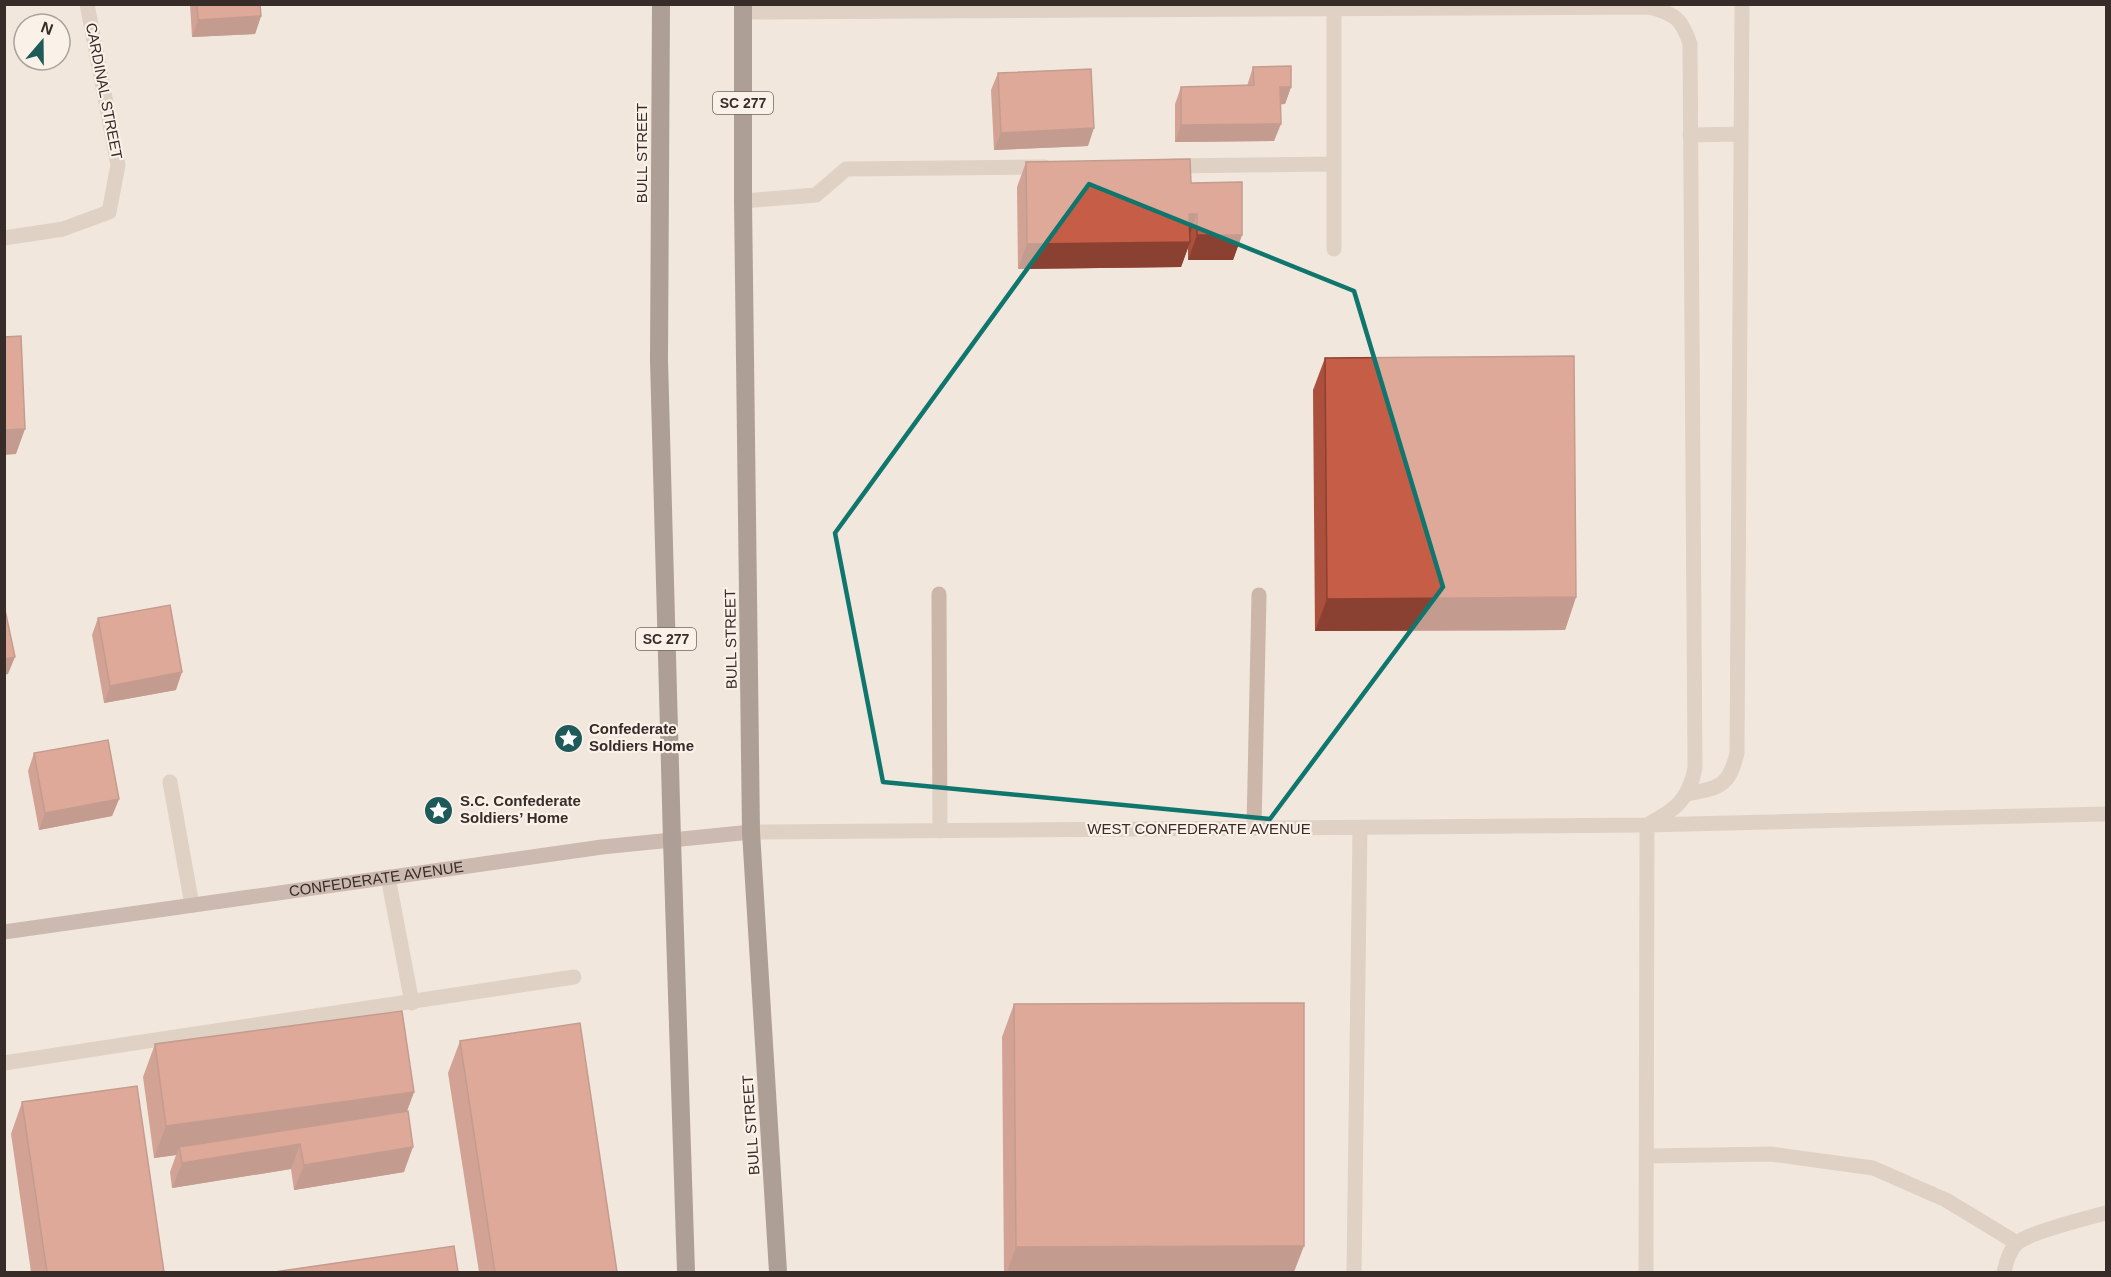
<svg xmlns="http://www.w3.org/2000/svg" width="2111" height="1277" viewBox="0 0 2111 1277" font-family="Arial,sans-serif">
<rect width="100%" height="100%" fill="#f2e7dd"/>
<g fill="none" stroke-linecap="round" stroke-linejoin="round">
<!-- lane -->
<path stroke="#cbb6a9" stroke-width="15" d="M1690 135 1741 134
M1171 166 1334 164
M743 201 816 195 846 169 1045 167
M1334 249V9
M939 594 940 831
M170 782 192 905
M1686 794C1719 788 1729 787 1737 753L1742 4
M1254 828 1259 595
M388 877 412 1003
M4 1063C194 1033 385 1007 574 977
M1647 1156 1771 1154 1873 1168 1946 1200 2017 1243
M1354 1272 1360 828
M1646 1272 1647 825 2106 814
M2004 1272C2006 1262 2009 1251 2017 1243 2030 1232 2088 1218 2106 1213"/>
<!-- street -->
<path stroke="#cbb6a9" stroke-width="15" d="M743 12 1650 7C1675 14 1682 19 1690 44L1695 768C1689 800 1675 810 1647 825L751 832
M4 238 63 229 109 212 118 165 87 4"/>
<!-- secondary -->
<path stroke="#9e847a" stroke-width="15" id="s1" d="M4 932 602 847 751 832"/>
<!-- highway -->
<path stroke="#594640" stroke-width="18" d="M661 4 659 360 672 840 686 1272
M743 4V201L751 832 778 1272"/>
</g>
<!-- wall -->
<path fill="#aa503d" d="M190 4H260L261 16 255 34 192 37Z
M1253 67 1291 87 1285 104H1280L1274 141 1175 142V104L1181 87 1247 86Z
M998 73 1088 146 994 150 991 90Z
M1026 162 1191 183 1242 235 1233 260H1188V248L1181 267 1018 269 1017 187Z
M1325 358 1576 597 1565 630 1315 631 1313 390Z
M98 618 176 690 104 703 92 635Z
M34 753 119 799 112 816 39 830 28 771Z
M1014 1004 1294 1272H1004L1002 1037Z
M460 1041 617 1272H479L448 1073Z
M155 1044 414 1092 407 1111 404 1172 294 1190 291 1169 172 1188 170 1172 176 1155 154 1158 143 1077Z
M22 1102 164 1272H31L11 1134Z"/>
<!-- shaded-wall -->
<path fill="#8b4132" d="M261 16 255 34 192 37 198 20Z
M1280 87H1291L1285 104 1274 105Z
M1281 124 1274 141 1175 142 1181 125Z
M1094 128 1088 146 994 150 1001 133Z
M1189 214H1197L1188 239Z
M1197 235H1242L1233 260H1188Z
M1190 242 1181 267 1018 269 1027 244Z
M25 429 16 454 4 455V430Z
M1576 597 1565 630 1315 631 1327 599Z
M15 657 8 674 4 675V659Z
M182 672 176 690 104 703 110 686Z
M119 799 112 816 39 830 45 813Z
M414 1092 402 1124 179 1147 176 1155 154 1158 166 1126Z
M300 1144 291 1169 172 1188 182 1163Z
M413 1147 404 1172 294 1190 304 1165Z
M1304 1246 1294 1272H1007L1016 1247Z"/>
<!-- building -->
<path fill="#c65d47" stroke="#8b4132" stroke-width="1.5" d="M197 4H260L261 16 198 20Z
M1291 66V87H1280L1281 124 1181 125V87L1254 85 1253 67Z
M1091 69 1094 128 1001 133 998 73Z
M1190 159 1191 183 1242 182V235H1197V214H1189L1190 242 1027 244 1026 162Z
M21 336 25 429 4 430V337Z
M1574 356 1576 597 1327 599 1325 358Z
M4 605 15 657 4 659Z
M170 605 182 672 110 686 98 618Z
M108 740 119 799 45 813 34 753Z
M1304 1003V1246L1016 1247 1014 1004Z
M402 1011 414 1092 166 1126 155 1044Z
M580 1023 617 1272H495L460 1041Z
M137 1086 164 1272H47L22 1102Z
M408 1111 413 1147 304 1165 300 1144 182 1163 179 1147Z
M454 1246 458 1272H274Z"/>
<!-- marked area -->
<path d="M0 0H2111V1277H0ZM1089 184 1354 291 1443 587 1270 819 883 782 835 533Z" fill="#f2e7dd" fill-opacity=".55" fill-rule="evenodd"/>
<path fill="none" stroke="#0f766e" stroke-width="4.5" stroke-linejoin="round" d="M1089 184 1354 291 1443 587 1270 819 883 782 835 533Z"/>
<!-- icons -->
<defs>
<symbol id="sight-disc" viewBox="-11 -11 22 22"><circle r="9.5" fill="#1e5a59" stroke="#faf1e9"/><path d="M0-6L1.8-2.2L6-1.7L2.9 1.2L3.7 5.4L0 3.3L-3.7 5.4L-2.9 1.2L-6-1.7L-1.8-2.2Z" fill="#fff"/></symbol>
</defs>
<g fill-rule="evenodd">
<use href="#sight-disc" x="552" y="722" width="33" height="33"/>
<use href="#sight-disc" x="422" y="794" width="33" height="33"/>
</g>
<g text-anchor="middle" stroke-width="4.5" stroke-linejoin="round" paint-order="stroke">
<!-- shield labels -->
<g fill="#faf1e9" stroke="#726763" stroke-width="1.5">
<rect x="713" y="92" width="60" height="22" rx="4.5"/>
<rect x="636" y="628" width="60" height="22" rx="4.5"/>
</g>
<g font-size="14" font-weight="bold" fill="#382c29">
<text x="743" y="108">SC 277</text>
<text x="666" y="644">SC 277</text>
</g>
<!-- street labels -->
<g font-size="15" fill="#382c29" stroke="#faf1e9">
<text transform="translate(104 91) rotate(79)" y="5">CARDINAL STREET</text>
<text transform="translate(642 153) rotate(-90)" y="5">BULL STREET</text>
<text transform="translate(731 639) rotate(-91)" y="5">BULL STREET</text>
<text x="1199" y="834">WEST CONFEDERATE AVENUE</text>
<text dy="5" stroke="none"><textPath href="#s1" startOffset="376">CONFEDERATE AVENUE</textPath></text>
<text transform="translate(751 1125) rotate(-94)" y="5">BULL STREET</text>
</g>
<!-- poi labels -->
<g font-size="15" font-weight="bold" fill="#382c29" stroke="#faf1e9" text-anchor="start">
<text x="589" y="734">Confederate<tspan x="589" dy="17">Soldiers Home</tspan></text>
<text x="460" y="806">S.C. Confederate<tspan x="460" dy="17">Soldiers’ Home</tspan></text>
</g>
</g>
<!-- border -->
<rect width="2111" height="1277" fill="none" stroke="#382c29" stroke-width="12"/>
<!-- north arrow -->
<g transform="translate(42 42) rotate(20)"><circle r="28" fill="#faf1e9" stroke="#aca29c" stroke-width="1.5"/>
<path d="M0-4.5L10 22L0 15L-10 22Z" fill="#1e5a59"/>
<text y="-9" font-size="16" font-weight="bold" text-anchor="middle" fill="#382c29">N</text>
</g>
</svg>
